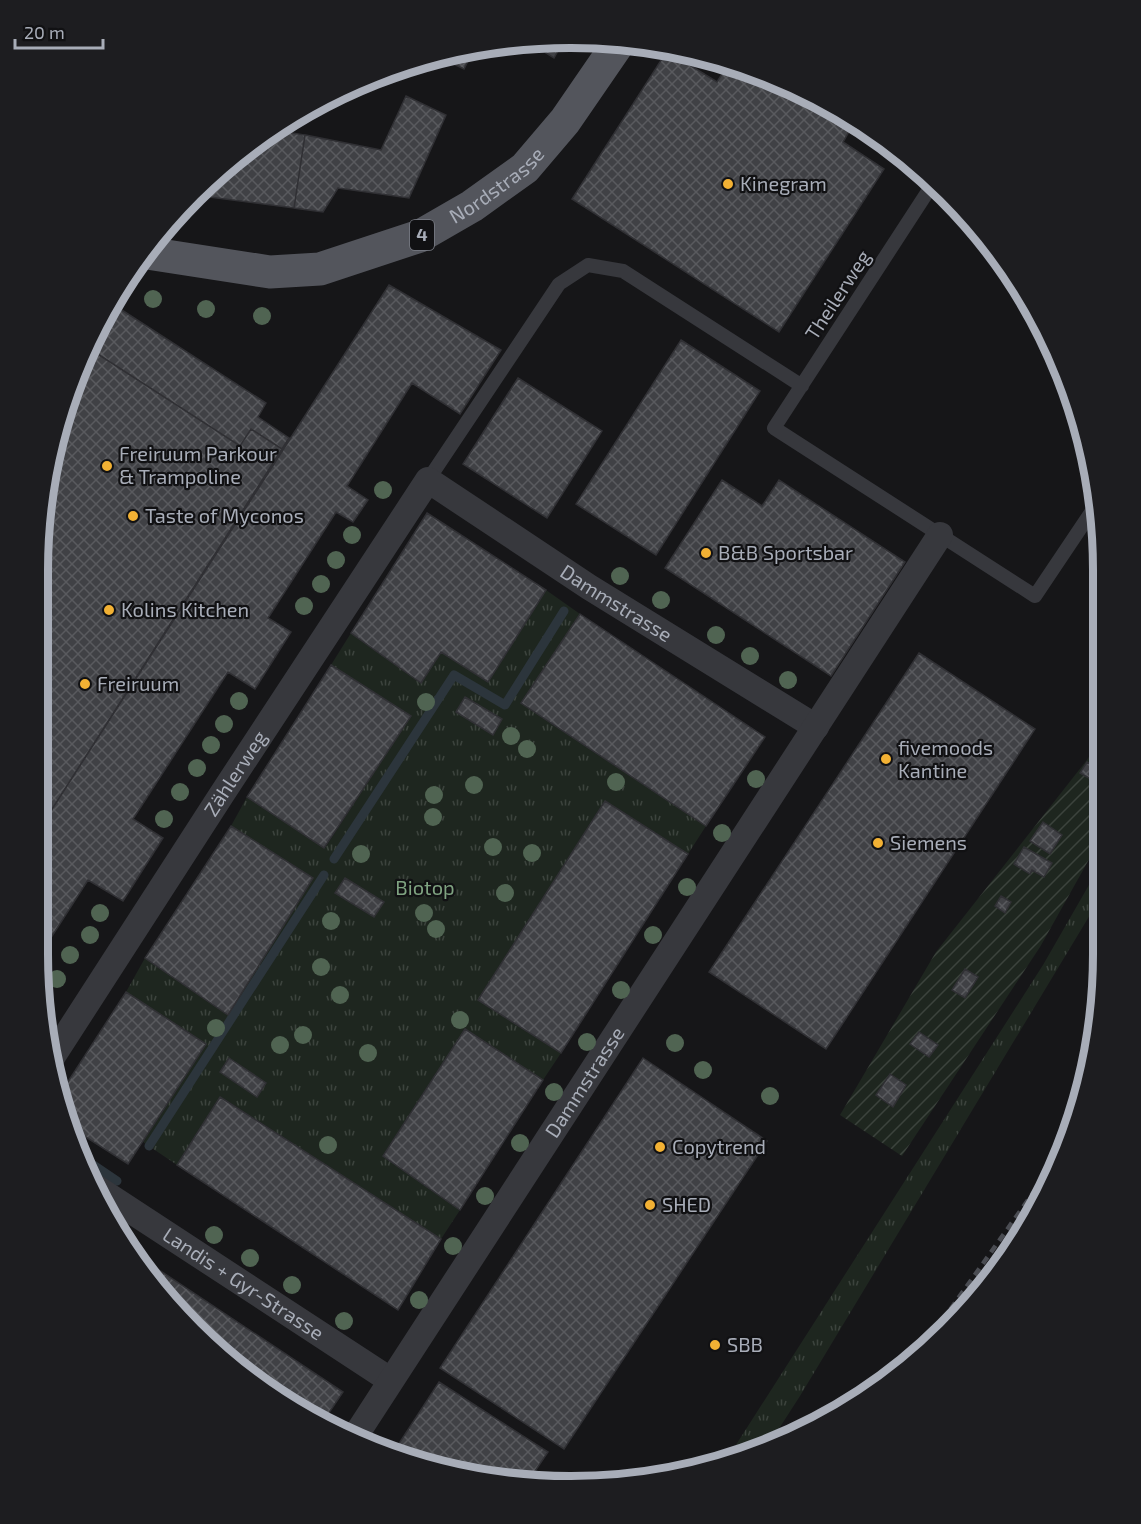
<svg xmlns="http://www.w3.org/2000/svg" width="1141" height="1524" viewBox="0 0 1141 1524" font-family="'Exo 2',sans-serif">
<defs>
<pattern id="grass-tufts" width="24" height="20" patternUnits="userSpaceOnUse" patternTransform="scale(1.5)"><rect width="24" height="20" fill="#1e261f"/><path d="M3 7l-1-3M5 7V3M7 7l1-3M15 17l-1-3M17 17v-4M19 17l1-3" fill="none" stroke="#3c433d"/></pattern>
<pattern id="garden-furrows" width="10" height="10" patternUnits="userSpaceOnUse" patternTransform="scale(1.5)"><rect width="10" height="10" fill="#1e261f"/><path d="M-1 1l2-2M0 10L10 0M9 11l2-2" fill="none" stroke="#3c433d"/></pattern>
<pattern id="building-cross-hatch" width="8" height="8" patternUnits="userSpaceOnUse" patternTransform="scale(1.5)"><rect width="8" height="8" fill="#404145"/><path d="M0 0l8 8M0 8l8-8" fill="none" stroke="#595a5e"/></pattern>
</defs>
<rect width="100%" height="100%" fill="#161618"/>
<!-- grass -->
<path fill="url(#grass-tufts)" d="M546 590 580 614 521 703 706 826 688 854 606 801 478 1000 561 1053 543 1080 465 1029 383 1155 460 1210 441 1239 221 1097 177 1165 143 1142 206 1044 126 992 145 958 228 1015 313 878 231 826 247 797 325 848 411 716 331 665 351 633 421 683 441 652 488 682Z
M1101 864 1102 895 800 1396 769 1444 742 1458 725 1462 1043 965Z"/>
<!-- garden -->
<path fill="url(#garden-furrows)" d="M1101 742V838L1040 947 902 1156 840 1115 936 952Z"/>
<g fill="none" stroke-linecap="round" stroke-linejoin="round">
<!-- stream -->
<path stroke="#2c353c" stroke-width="9" d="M334 859 454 675 505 705 564 611
M149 1146 324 875
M83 1158 117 1181"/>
</g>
<!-- building -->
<path fill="url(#building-cross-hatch)" stroke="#303034" stroke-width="1.5" d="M554 39 564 40 554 58 546 53Z
M474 49 464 69 435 55Z
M667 51 717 82 729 63 742 66 775 81 850 130 843 142 884 169 779 332 572 199Z
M406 96 446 115 409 198 338 188 323 212 294 208 305 135 381 150Z
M274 130 305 135 294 208 201 196 246 147Z
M389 285 501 350 460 414 412 383 347 486 368 500 353 522 336 512 268 618 291 632 255 689 228 672 133 819 163 838 123 901 88 880 38 958V831Z
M114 305 266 403 258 417 289 438 282 449 251 429 240 446 93 351Z
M681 340 760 391 656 555 576 504Z
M93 351 240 446 251 429 282 449 38 831 39 536 56 433Z
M518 378 602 431 547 518 463 464Z
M722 480 762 506 779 480 905 562 831 676 665 568Z
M427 513 546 590 488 682 441 652 421 683 351 633Z
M580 614 765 737 706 826 521 703Z
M919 653 1035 729 826 1049 709 972Z
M331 665 411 716 324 848 247 797Z
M465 697 502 719 493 735 456 712Z
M1087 762 1101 771V785L1080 773Z
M605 801 688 854 561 1053 478 1000Z
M1043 822 1062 835 1050 854 1030 841Z
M231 826 313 878 228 1015 145 958Z
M1024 847 1052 863 1044 877 1032 870 1030 874 1014 864Z
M345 878 384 902 374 917 335 893Z
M1001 896 1011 902 1005 913 995 906Z
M965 969 978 977 965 998 952 990Z
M126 992 206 1044 128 1164 70 1127 58 1097Z
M465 1029 543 1080 460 1210 383 1156Z
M919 1032 938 1045 929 1057 910 1044Z
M229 1058 266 1083 257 1097 220 1072Z
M643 1058 767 1141 564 1449 440 1368Z
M890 1074 906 1085 893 1107 876 1095Z
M220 1097 441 1239 398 1310 177 1165Z
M138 1256 343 1392 322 1423 219 1354Z
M439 1382 548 1452 529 1480 467 1476 421 1461 398 1445Z"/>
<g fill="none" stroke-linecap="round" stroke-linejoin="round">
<!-- service -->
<path stroke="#37383d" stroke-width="14" d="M934 182 774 428 1035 596 1096 505
M428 480 559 284 588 265 623 271 802 386"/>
<!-- minor -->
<g stroke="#37383d" stroke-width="26">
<path id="s1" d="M51 1059 222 794 428 480 589 587 816 727"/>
<path id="s2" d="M95 1187 390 1380"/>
<path id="s3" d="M354 1438 940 535"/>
</g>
<!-- primary -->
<path stroke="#53555c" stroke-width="33" id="s4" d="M147 253 270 272 320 269 420 236 472 206 525 168 565 121 620 41"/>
<!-- rail -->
<path stroke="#4a4c52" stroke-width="4.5" stroke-dasharray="8 6" stroke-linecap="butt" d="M918 1355 1065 1148"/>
</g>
<!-- trees -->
<g fill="#506452">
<circle cx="153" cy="299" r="9"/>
<circle cx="206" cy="309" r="9"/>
<circle cx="262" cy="316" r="9"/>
<circle cx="383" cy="490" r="9"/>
<circle cx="352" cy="535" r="9"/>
<circle cx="336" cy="560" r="9"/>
<circle cx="620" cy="576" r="9"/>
<circle cx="321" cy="584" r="9"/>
<circle cx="661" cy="600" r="9"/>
<circle cx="304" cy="606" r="9"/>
<circle cx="716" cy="635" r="9"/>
<circle cx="750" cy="656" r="9"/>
<circle cx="788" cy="680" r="9"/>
<circle cx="239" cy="701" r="9"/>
<circle cx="426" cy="702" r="9"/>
<circle cx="224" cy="724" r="9"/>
<circle cx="511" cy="736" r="9"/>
<circle cx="211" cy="745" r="9"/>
<circle cx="527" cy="749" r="9"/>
<circle cx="197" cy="768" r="9"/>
<circle cx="756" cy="779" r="9"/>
<circle cx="616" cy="782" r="9"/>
<circle cx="474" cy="785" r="9"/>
<circle cx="180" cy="792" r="9"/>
<circle cx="434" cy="795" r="9"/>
<circle cx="433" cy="817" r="9"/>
<circle cx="164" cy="819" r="9"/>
<circle cx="722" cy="833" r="9"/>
<circle cx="493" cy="847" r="9"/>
<circle cx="532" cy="853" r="9"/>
<circle cx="361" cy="854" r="9"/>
<circle cx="687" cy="887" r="9"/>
<circle cx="505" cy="893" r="9"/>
<circle cx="100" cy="913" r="9"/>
<circle cx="424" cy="913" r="9"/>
<circle cx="331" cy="921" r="9"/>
<circle cx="436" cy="929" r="9"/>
<circle cx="90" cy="935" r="9"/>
<circle cx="653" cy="935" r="9"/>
<circle cx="70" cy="955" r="9"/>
<circle cx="321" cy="967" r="9"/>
<circle cx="57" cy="979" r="9"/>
<circle cx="621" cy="990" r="9"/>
<circle cx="340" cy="995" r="9"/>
<circle cx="460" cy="1020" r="9"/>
<circle cx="216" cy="1028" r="9"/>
<circle cx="303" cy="1035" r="9"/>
<circle cx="587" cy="1042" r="9"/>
<circle cx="675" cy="1043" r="9"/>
<circle cx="280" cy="1045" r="9"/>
<circle cx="368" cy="1053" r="9"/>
<circle cx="703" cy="1070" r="9"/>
<circle cx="554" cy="1092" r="9"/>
<circle cx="770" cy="1096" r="9"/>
<circle cx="520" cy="1143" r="9"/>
<circle cx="328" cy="1145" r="9"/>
<circle cx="485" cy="1196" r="9"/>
<circle cx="214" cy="1235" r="9"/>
<circle cx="453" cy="1246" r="9"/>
<circle cx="250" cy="1258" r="9"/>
<circle cx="292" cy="1285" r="9"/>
<circle cx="419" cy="1300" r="9"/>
<circle cx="344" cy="1321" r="9"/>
</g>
<!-- markers -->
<g fill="#f2b134" stroke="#111113" stroke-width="2">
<circle cx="728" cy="184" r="6"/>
<circle cx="107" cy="466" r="6"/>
<circle cx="133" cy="516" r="6"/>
<circle cx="706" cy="553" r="6"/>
<circle cx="109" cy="610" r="6"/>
<circle cx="85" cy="684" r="6"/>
<circle cx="886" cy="759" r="6"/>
<circle cx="878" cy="843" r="6"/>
<circle cx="660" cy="1147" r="6"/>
<circle cx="650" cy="1205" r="6"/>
<circle cx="715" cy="1345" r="6"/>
</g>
<g text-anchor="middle" stroke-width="4.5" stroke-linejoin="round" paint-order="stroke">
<!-- shield labels -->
<rect fill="#111113" stroke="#7b7e86" stroke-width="1.5" x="410" y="220" width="24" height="30" rx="4.5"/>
<g font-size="18" font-weight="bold" fill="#a8adb8">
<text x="422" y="241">4</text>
</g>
<!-- street labels -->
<g font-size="20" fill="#a8adb8" stroke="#111113">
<text dy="7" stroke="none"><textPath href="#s4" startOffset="372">Nordstrasse</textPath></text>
<text transform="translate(838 295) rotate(-57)" y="7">Theilerweg</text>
<text dy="7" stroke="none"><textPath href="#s1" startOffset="916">Dammstrasse</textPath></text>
<text dy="7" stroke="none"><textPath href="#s1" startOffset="340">Zählerweg</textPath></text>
<text dy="7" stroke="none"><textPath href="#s3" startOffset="424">Dammstrasse</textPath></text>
<text dy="7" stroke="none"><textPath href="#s2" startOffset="177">Landis + Gyr-Strasse</textPath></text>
</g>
<!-- poi labels -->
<g font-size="20" fill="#a8adb8" stroke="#111113" text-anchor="start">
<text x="740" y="191">Kinegram</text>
<text x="119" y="461">Freiruum Parkour<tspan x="119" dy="23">&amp; Trampoline</tspan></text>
<text x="145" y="523">Taste of Myconos</text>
<text x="718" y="560">B&amp;B Sportsbar</text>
<text x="121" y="617">Kolins Kitchen</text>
<text x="97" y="691">Freiruum</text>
<text x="898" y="755">fivemoods<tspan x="898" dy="23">Kantine</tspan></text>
<text x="890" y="850">Siemens</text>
<text x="672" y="1154">Copytrend</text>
<text x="662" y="1212">SHED</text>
<text x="727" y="1352">SBB</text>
</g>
<!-- park labels -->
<g font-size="20" fill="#7fa381" stroke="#111113">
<text x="425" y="895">Biotop</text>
</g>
</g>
<!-- crop -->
<path d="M0 0H1141V1524H0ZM570 48H571A522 522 0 0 1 1093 570V954A522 522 0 0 1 571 1476H570A522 522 0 0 1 48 954V570A522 522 0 0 1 570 48Z" fill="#1d1d20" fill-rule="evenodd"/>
<path fill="none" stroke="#a8adb8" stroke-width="8" d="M570 48H571A522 522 0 0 1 1093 570V954A522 522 0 0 1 571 1476H570A522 522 0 0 1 48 954V570A522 522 0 0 1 570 48Z"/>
<!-- scale -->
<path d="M15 39v9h88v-9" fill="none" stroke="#a8adb8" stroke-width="3"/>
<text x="24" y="39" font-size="18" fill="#a8adb8" stroke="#111113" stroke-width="4.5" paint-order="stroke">20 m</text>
</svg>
